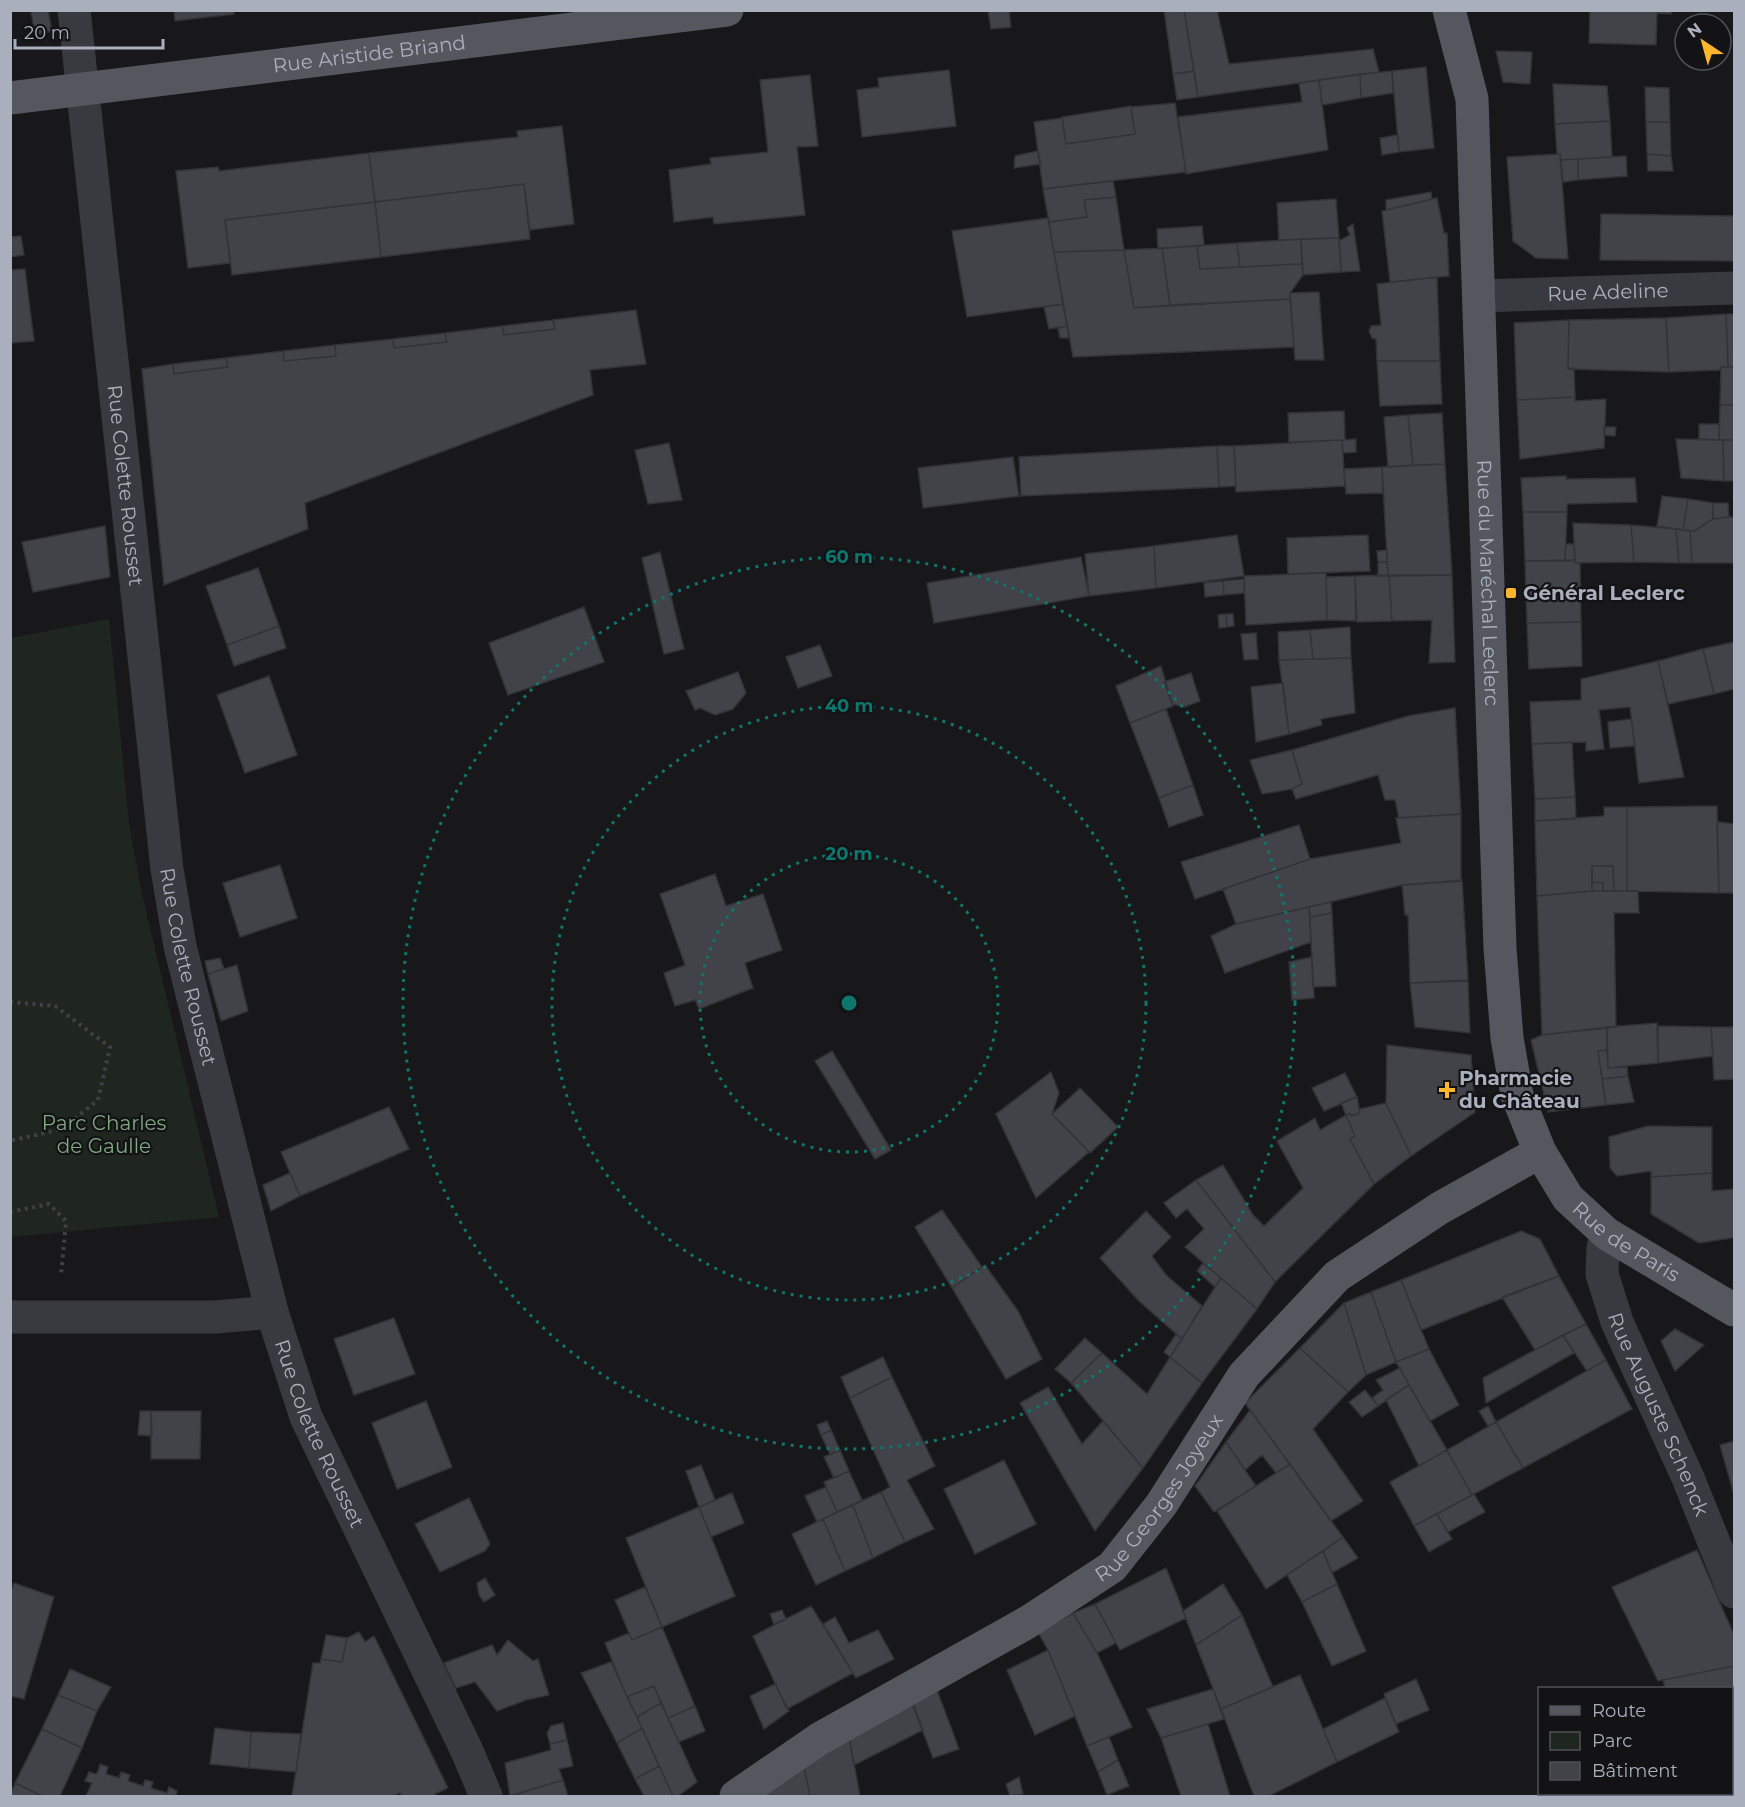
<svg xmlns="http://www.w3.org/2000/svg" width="1745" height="1807" viewBox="0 0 1745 1807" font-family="Montserrat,sans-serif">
<rect width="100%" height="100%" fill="#18181b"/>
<!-- green -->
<path fill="#1e261f" d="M109 619 129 823 141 890 219 1217 11 1237V638Z"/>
<!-- building -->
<path fill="#424348" stroke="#323237" stroke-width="1.5" d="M48 10 52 31 35 35 31 11Z
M174 10H233L234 14 175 21Z
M988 10H1009L1011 27 991 29Z
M1164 10H1184L1194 71 1173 74Z
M1184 10H1217L1229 64 1373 49 1379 72 1198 97Z
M1590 10H1671V14L1657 13 1656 45 1589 43Z
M1496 51 1532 52 1530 84 1503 82Z
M1426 67 1434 148 1399 152 1392 71Z
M949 70 956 126 862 137 857 90 879 87 878 78Z
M1194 71 1198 97 1177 100 1173 74Z
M1392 71 1393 93 1361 98 1360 74Z
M1360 74 1361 98 1322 105 1319 80Z
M810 75 818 146 797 147 805 215 714 224 713 217 674 222 669 170 711 164 710 158 768 152 760 80Z
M1319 80 1328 150 1186 174 1178 117 1302 102 1299 83Z
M1553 84 1607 86 1610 121 1555 124Z
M1645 87 1669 88 1670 122H1646Z
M1175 103 1186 172 1043 189 1034 122 1062 118 1066 144 1135 134 1131 107Z
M1131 106 1135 134 1066 144 1062 117Z
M1610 121 1612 157 1561 160 1560 154H1557L1555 124Z
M1646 122H1670L1671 156 1647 154Z
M562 126 574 224 530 230 524 184 375 202 369 153 518 137 517 131Z
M1398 135 1399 152 1382 155 1380 138Z
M1038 151 1041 164 1014 168 1015 156Z
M369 153 375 202 225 220 230 263 188 268 176 171 218 167 219 171Z
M1560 154 1568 259 1536 258 1513 241 1507 157Z
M1647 154 1671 156 1673 171H1648Z
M1626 156 1627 176 1578 180V159Z
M1578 159V180L1563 182 1561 160Z
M1113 181 1116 197 1084 200 1087 217 1049 222 1043 189Z
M524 184 530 239 381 257 375 202Z
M1431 192 1432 199 1386 210V200Z
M1116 197 1124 250 1054 252 1049 222 1087 217 1084 200Z
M1437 198 1444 233H1447L1449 276 1390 282 1382 211Z
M1336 199 1339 238 1279 240 1277 203Z
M375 202 381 257 232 275 225 220Z
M1601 214 1734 216V261L1600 260Z
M1048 218 1063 304 967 317 952 231Z
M1353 224 1360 271 1341 272 1339 241 1350 235 1347 228Z
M1202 226 1204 245 1158 249 1157 229Z
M21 236 24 255 10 257V237Z
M1339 238 1341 272 1303 275 1301 239Z
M1301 239 1302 264 1240 267 1237 243Z
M1237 243 1240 267 1200 269 1197 246Z
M1197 246 1200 269 1302 264 1303 275 1290 293V299L1170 305 1162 248Z
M1162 248 1170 305 1134 308 1124 250Z
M1124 250 1134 308 1290 299 1294 347 1073 357 1054 252Z
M25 269 34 341 10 343V270Z
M1437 277 1440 361H1377L1376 339 1372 338 1369 331 1371 326 1381 325 1377 284Z
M1319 292 1324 360H1295L1290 293Z
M1063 304 1067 326 1049 329 1044 307Z
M636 310 646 364 590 370 593 395 305 503 308 529 164 585 142 369 173 364 174 374 228 367 226 358 283 351 284 361 336 356 335 345 393 339 394 348 447 342 445 333 502 326 504 335 555 329 553 320Z
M1726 314H1734V367H1728Z
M1726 314 1728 367H1721L1720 370 1669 372 1666 318Z
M1666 318 1669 372 1568 369 1569 320Z
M553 320 555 329 504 335 502 326Z
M1569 320 1568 369 1574 368 1575 397 1517 400 1514 323Z
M1067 326 1069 338H1060L1058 328Z
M445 333 447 342 394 348 393 339Z
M335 345 336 356 284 361 283 351Z
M226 358 228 367 174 374 173 364Z
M1377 361H1440L1442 404 1380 406Z
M1721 367H1734V405H1720Z
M1575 397V401L1606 399 1604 448 1520 459 1517 400Z
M1720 405H1734V440H1719Z
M1344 411 1345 440 1289 442 1288 413Z
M1442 413 1445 464 1413 465 1408 415Z
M1408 415 1413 465 1388 467 1384 417Z
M1699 424H1719V440L1699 439Z
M1604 427H1616L1615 436 1604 435Z
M1356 439V452L1343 453 1342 440Z
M1676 439 1723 440 1724 481 1681 478Z
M1342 440 1345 486 1236 492 1234 446Z
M1723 440H1734V481H1724Z
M669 443 682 500 648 504 635 450Z
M1217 446H1234L1236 486 1219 487Z
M1217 446 1219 487 1021 496 1019 457Z
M1013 457 1019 496 923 508 918 468Z
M1445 464 1452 575 1388 576 1382 467Z
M1382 467 1383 493 1346 494 1344 469Z
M1566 476V479L1635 478 1637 502 1567 504V512H1523L1521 478Z
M1662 496 1688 499 1683 530 1657 526Z
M1688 499 1713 503V519L1694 531 1683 530Z
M1713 503H1728L1729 517 1713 519Z
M1523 512H1567L1565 561H1525Z
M1729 517H1734V563H1692L1690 531H1694L1713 519Z
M1573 523 1631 525 1634 562 1575 563Z
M1631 525 1676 529 1679 563 1634 562Z
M105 526 110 577 33 592 22 542Z
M1676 529 1690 531 1692 563H1679Z
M1237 535 1244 576 1156 588 1154 546Z
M1368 535 1370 571 1288 574 1287 538Z
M1566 544H1574L1575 560 1565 561Z
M1154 546 1156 588 1089 596 1085 554Z
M1387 550V562H1378L1377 551Z
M660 552 684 649 664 654 642 558Z
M1081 557 1089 596 934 623 927 583Z
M1575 560V563H1580L1581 622 1527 623 1525 561Z
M1378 562H1387L1388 576H1378Z
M258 568 279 626 227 645 206 586Z
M1326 573 1327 620 1246 625 1244 576Z
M1389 575 1392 621 1357 622 1355 576Z
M1389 575H1452L1455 662 1429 663 1432 620 1392 621Z
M1355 576 1356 621 1327 620 1326 577Z
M1244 579V593L1224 595 1223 581Z
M1223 581 1224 595 1205 597 1204 583Z
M584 607 604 662 508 695 489 643Z
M1226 614 1227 627 1219 628 1218 615Z
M1226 614H1233L1234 626 1227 627Z
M1581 622 1582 666 1529 669 1527 623Z
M279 626 286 648 234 666 227 645Z
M1350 627 1351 658 1313 659 1310 630Z
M1310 630 1313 659 1279 660 1278 632Z
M1256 633 1258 659 1244 660 1241 634Z
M1734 642V689L1714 694 1703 649Z
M820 645 832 676 798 688 786 657Z
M1703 649 1714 694 1668 704 1658 661Z
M1351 658 1355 713 1321 719 1322 725 1289 734 1279 660Z
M1658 661 1684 777 1639 783 1630 707 1599 710 1604 749 1586 751V742L1532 744 1530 702 1581 700V679Z
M1161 666 1173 706 1130 723 1116 686Z
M738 672 746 693 733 709 715 715 700 708 695 710 686 691Z
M1191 673 1200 701 1184 707 1172 704 1164 682Z
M269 676 297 755 245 773 217 695Z
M1283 683 1289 734 1256 742 1251 687Z
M1455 708 1461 814 1399 818 1395 800H1385L1378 775 1296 799 1292 789 1302 784 1292 750 1408 716Z
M1166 709 1193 785 1159 798 1130 723Z
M1631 719 1635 746 1610 748 1608 722Z
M1572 742 1575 797 1535 799 1532 744Z
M1292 750 1302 784 1292 789 1262 794 1250 760Z
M1193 785 1203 815 1169 827 1159 798Z
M1575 797 1576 819 1535 821V799Z
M1717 806 1719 893 1627 891V807Z
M1604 807H1627V891H1614L1613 866H1592V891L1537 896 1535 821 1604 816Z
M1461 814V881L1402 885 1236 924 1223 889 1310 859 1401 843 1396 818Z
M1719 822 1734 824V893H1719L1717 823Z
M1299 825 1310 859 1195 899 1181 862Z
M280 865 297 918 240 937 223 883Z
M1592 866H1613L1614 891H1603V883L1592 882Z
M715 874 726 906 763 894 782 950 745 963 753 988 699 1009 695 1000 675 1006 664 973 685 965 660 894Z
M1462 880 1468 980 1410 983 1408 915H1405L1402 885Z
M1592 882 1603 883V891H1592Z
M1592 891H1638L1639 913H1614L1616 1027 1542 1035 1537 896Z
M1331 902 1332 913 1310 917 1309 907Z
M1309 907 1311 942 1225 973 1211 936 1236 924Z
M1332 913 1336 986 1313 987 1310 917Z
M1312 957 1314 998 1292 1000 1289 962Z
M220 958 224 969 208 974 205 961Z
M237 965 248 1011 221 1021 208 974Z
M1468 981 1470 1033 1415 1027 1410 983Z
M1657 1023 1658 1063 1608 1068 1607 1027Z
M1658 1026 1711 1027 1713 1056 1658 1063Z
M1607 1027V1050L1598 1051 1606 1105 1548 1112 1531 1040 1542 1035Z
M1711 1027H1734V1079L1714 1080Z
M1387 1045 1471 1055 1475 1112 1411 1156 1386 1103Z
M1607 1050 1608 1068 1627 1067 1628 1076 1602 1079 1598 1051Z
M832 1051 891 1150 875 1159 815 1061Z
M1051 1072 1059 1093 1052 1114 1089 1152 1036 1198 996 1114Z
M1345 1073 1357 1097 1324 1111 1312 1088Z
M1628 1076 1634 1102 1606 1105 1602 1079Z
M1080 1088 1118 1127 1090 1153 1052 1114Z
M1357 1097 1360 1113 1351 1116 1350 1113 1346 1115 1341 1103Z
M1386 1103 1411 1156 1374 1184 1350 1139 1355 1136 1346 1115 1350 1113 1351 1116 1360 1113 1359 1109Z
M389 1107 409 1149 300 1196 281 1152Z
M1346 1115 1355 1136 1350 1139 1374 1184 1275 1282 1196 1180 1223 1165 1253 1215 1264 1226 1303 1188 1277 1141 1315 1118 1320 1130Z
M1648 1126 1712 1127V1173L1651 1177V1171L1617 1176 1610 1168 1609 1137Z
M290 1173 300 1196 271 1211 263 1185Z
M1712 1173V1191L1734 1189V1236L1732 1238 1699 1243 1651 1214V1177Z
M1196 1180 1275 1282 1257 1309 1185 1247 1204 1229 1187 1209 1176 1218 1164 1203Z
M942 1210 982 1267 952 1288 915 1227Z
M1146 1211 1171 1237 1152 1256 1166 1275 1202 1306 1182 1339 1139 1301 1100 1258Z
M1521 1231 1540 1239 1559 1276 1421 1330 1401 1280Z
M1203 1263 1221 1278 1215 1287 1197 1271Z
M985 1265 1018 1311 1042 1359 1006 1379 952 1288Z
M1559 1276 1586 1324 1535 1350 1502 1297Z
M1221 1278 1257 1309 1202 1383 1170 1357Z
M1401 1280 1429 1349 1396 1362 1371 1292Z
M1371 1292 1396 1362 1366 1375 1344 1303Z
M1344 1303 1366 1375 1348 1392 1300 1348Z
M394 1318 415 1374 354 1395 334 1339Z
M1586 1324 1606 1360 1587 1371 1563 1335Z
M1675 1329 1704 1345 1675 1371 1661 1341Z
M1176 1334 1182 1339 1170 1357 1164 1352Z
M1563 1335 1574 1353 1486 1403 1483 1378Z
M1085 1338 1102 1353 1071 1383 1055 1369Z
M1300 1348 1348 1392 1313 1429 1363 1501 1331 1521 1245 1403Z
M1429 1349 1459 1405 1430 1421 1396 1362Z
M1102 1353 1147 1394 1170 1357 1202 1383 1143 1468 1071 1383Z
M883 1357 892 1377 850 1398 841 1377Z
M1606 1360 1632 1409 1523 1468 1496 1422Z
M1400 1368 1409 1385 1378 1406 1372 1398 1383 1390 1376 1380Z
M892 1377 935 1466 907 1480 934 1529 905 1542 881 1492 890 1487 850 1398Z
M1409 1385 1447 1450 1419 1466 1386 1400Z
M1048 1387 1082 1444 1103 1421 1143 1468 1095 1531 1020 1403Z
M1365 1390 1378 1406 1362 1417 1349 1402Z
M426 1401 452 1467 397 1489 372 1423Z
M1488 1406 1496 1422 1488 1426 1479 1411Z
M1250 1410 1290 1464 1276 1473 1262 1455 1245 1470 1226 1442Z
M140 1411H151L152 1436 138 1435Z
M151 1411H201L200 1459H151Z
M827 1421 831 1430 821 1435 817 1425Z
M1496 1422 1523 1468 1472 1495 1447 1450Z
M831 1430 840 1450 830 1454 821 1435Z
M1734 1441V1495L1720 1445Z
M1226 1442 1256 1486 1214 1512 1195 1486Z
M840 1450 849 1471 834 1478 824 1457Z
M1447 1450 1472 1495 1414 1526 1390 1482Z
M1004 1460 1036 1524 975 1554 944 1489Z
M1290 1464 1343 1537 1266 1589 1217 1511Z
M701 1465 715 1500 699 1507 686 1471Z
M849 1471 862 1500 837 1512 824 1482Z
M826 1487 837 1512 817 1522 805 1496Z
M881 1492 905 1542 873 1558 853 1505Z
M732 1493 744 1523 711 1537 699 1507Z
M1474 1494 1485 1512 1448 1532 1437 1514Z
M469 1498 490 1544 485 1551 440 1572 415 1524Z
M853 1505 873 1558 845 1571 823 1519Z
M699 1507 735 1596 662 1627 626 1538Z
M1437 1514 1452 1539 1429 1552 1414 1526Z
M823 1519 845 1571 816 1585 792 1534Z
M1343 1537 1358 1558 1332 1573 1323 1551Z
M1697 1550 1734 1635V1666L1658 1681 1612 1587Z
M1323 1551 1337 1584 1302 1602 1287 1575Z
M1166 1568 1186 1618 1120 1650 1095 1604Z
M485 1578 495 1595 484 1602 479 1595 477 1583Z
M14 1583 54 1597 24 1699 10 1696V1593Z
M1223 1584 1242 1615 1196 1645 1183 1611Z
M1337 1584 1366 1651 1332 1666 1302 1602Z
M645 1587 662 1627 632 1640 615 1600Z
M1095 1604 1116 1643 1097 1653 1073 1613Z
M811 1606 853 1673 787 1709 753 1636Z
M782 1610 786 1619 774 1624 770 1614Z
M1073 1613 1097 1653 1132 1727 1087 1746 1048 1650 1038 1632Z
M1242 1615 1273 1687 1221 1709 1196 1645Z
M835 1617 849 1643 878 1630 894 1659 856 1678 823 1624Z
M662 1627 695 1706 668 1718 654 1686 627 1697 605 1643 629 1633 632 1640Z
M359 1632 365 1642 374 1636 448 1788 435 1794V1796H402L400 1793 393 1796H292L313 1663H320L321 1659 342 1662 347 1638Z
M326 1635 347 1638 342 1662 321 1659Z
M508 1640 533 1661 538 1659 549 1695 526 1700 497 1711 475 1682 456 1688 444 1663 492 1645 497 1655Z
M1048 1650 1075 1716 1035 1735 1007 1670Z
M611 1662 642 1728 617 1743 581 1673Z
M1734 1666V1722L1732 1719V1688H1665L1663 1680Z
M70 1669 111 1687 97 1711 58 1695Z
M1300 1675 1337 1762 1269 1796H1254L1221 1709Z
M1416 1679 1429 1710 1396 1724 1384 1694Z
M775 1684 789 1711 764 1729 750 1696Z
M654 1686 661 1703 637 1717 627 1697Z
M1213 1689 1224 1719 1161 1738 1147 1709Z
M937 1690 959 1749 933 1758 912 1703Z
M58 1695 97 1711 82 1748 42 1729Z
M911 1698 923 1730 854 1765 848 1731Z
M1385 1698 1399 1732 1337 1762 1323 1729Z
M661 1703 697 1782 678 1796H673L637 1717Z
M695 1706 705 1731 679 1742 668 1718Z
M563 1723 567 1740 550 1744 547 1733 551 1726Z
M1208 1724 1230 1796H1181L1161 1738Z
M215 1728 251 1732 249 1768 210 1764Z
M642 1728 659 1766 635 1779 617 1743Z
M42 1729 82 1748 60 1796H42L15 1783Z
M848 1731 860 1796H810L802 1757Z
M251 1732 301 1734 296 1772 249 1768Z
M1109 1737 1118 1760 1098 1772 1087 1746Z
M567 1740 573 1766 559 1769 563 1780 510 1796 505 1763 551 1750 550 1744Z
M802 1757 810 1796H760Z
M1118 1760 1129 1786 1107 1795 1098 1772Z
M100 1764 108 1767 106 1774 119 1778 121 1772 130 1775 128 1781 143 1786 145 1780 153 1782 151 1788 167 1793 169 1787 177 1791 176 1796H86L92 1783 85 1781 89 1772 95 1774 98 1772Z
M1734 1764V1796H1705V1794H1732V1765Z
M659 1766 673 1796H644L635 1779Z
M1019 1777 1023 1794 1010 1796 1006 1784Z
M563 1780 568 1796H511Z
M15 1783 42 1796H10Z
M1586 1794H1630L1631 1796H1586Z"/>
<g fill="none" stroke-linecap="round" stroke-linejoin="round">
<!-- path -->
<path stroke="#3f4147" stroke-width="4" stroke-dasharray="3 4.5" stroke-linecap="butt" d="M10 1002 55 1006 110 1047 98 1100 62 1129 10 1141
M10 1212 49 1204 66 1221 61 1275"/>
<!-- minor -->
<g stroke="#393a40" stroke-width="33">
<path id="s1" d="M74 10 167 869 180 946 272 1312 306 1417 467 1751 486 1796"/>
<path id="s2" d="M1480 296 1734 288"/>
<path id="s3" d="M1607 1234 1603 1248 1602 1274 1617 1322 1688 1478 1734 1592"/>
<path d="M10 1317H216L272 1312"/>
</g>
<!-- major -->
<g stroke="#55575f" stroke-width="33">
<path id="s4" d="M1449 10 1472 99 1500 948 1507 1038 1517 1095 1540 1152 1568 1198 1607 1234 1734 1310"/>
<path id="s5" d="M10 98 727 10"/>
<path id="s6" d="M736 1796 819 1739 1028 1622 1112 1567 1161 1505 1244 1375 1337 1276 1440 1208 1540 1152"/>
</g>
</g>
<!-- distance rings -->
<g fill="none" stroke="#0f766e" stroke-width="3" stroke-dasharray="3 6">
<circle cx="849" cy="1003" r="149"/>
<circle cx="849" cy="1003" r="297"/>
<circle cx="849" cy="1003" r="446"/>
</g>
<!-- markers -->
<g fill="#ffb52c" stroke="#131316" stroke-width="2">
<rect x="1505" y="587" width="12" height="12" rx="3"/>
<path d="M1444 1081h6v6h6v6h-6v6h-6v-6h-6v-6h6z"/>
</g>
<g text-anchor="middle" stroke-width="4.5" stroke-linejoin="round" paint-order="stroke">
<!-- street labels -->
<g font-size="20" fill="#a9afbc" stroke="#131316">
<text dy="7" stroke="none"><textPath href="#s5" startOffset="362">Rue Aristide Briand</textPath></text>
<text dy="7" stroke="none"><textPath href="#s2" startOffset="128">Rue Adeline</textPath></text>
<text dy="7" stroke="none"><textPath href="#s1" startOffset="478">Rue Colette Rousset</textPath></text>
<text dy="7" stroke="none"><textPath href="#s4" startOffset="576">Rue du Maréchal Leclerc</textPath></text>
<text dy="7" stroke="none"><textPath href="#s1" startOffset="964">Rue Colette Rousset</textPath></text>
<text dy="7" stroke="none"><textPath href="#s4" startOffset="1278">Rue de Paris</textPath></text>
<text dy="7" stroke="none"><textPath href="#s3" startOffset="192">Rue Auguste Schenck</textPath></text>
<text dy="7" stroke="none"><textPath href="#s1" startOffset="1450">Rue Colette Rousset</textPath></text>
<text dy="7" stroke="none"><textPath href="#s6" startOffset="524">Rue Georges Joyeux</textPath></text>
</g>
<!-- poi labels -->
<g font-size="20" font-weight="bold" fill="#a9afbc" stroke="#131316" text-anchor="start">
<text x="1523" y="600">Général Leclerc</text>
<text x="1459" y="1085">Pharmacie<tspan x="1459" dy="23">du Château</tspan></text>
</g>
<!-- park labels -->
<g font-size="20" fill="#7fa881" stroke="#131316">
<text x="104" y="1130">Parc Charles<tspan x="104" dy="23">de Gaulle</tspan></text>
</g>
</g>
<circle cx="849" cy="1003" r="9" fill="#0f766e" stroke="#131316" stroke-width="3"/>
<g font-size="18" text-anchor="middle" font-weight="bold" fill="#0f766e" stroke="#131316" stroke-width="4.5" stroke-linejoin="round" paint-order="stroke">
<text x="849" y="563">60 m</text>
<text x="849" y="712">40 m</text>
<text x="849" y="860">20 m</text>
</g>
<!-- border -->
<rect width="1745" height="1807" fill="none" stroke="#a9afbc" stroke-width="24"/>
<!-- legend -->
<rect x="1538" y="1687" width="195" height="108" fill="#131316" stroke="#4f5158" stroke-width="1.5"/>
<rect x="1550" y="1706" width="30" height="9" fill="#55575f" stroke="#4f5158" stroke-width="1.5"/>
<text x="1592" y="1717" font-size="18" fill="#a9afbc">Route</text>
<rect x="1550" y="1732" width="30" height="18" fill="#1e261f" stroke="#4f5158" stroke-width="1.5"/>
<text x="1592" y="1747" font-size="18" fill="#a9afbc">Parc</text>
<rect x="1550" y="1762" width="30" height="18" fill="#424348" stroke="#4f5158" stroke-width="1.5"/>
<text x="1592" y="1777" font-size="18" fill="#a9afbc">Bâtiment</text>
<!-- north arrow -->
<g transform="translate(1703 42) rotate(324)"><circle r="28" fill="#131316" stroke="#4f5158" stroke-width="1.5"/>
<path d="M0-4.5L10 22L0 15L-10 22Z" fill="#ffb52c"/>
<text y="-9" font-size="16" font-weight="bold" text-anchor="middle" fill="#a9afbc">N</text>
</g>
<!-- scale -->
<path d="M15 39v9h148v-9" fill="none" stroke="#a9afbc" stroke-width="3"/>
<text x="24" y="39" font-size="18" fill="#a9afbc" stroke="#131316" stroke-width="4.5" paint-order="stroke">20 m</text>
</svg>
